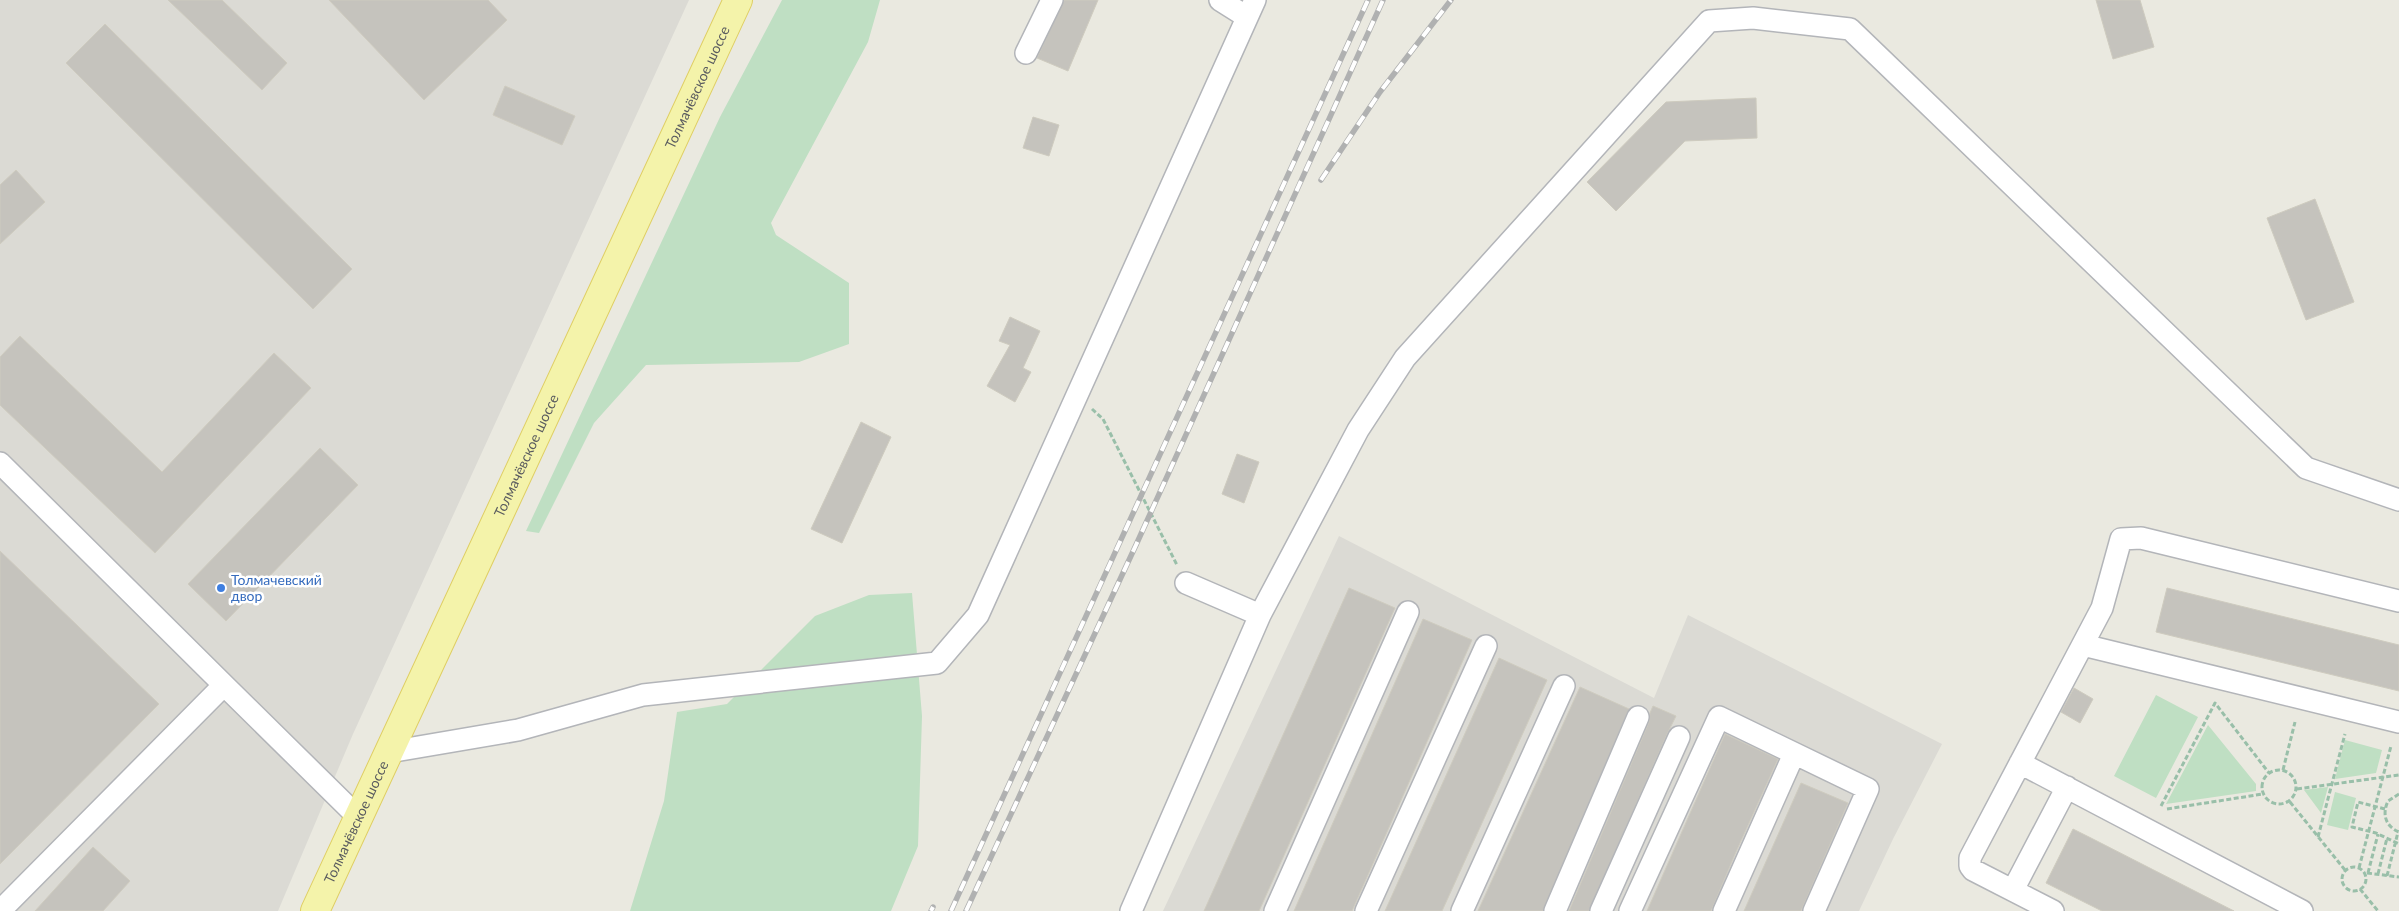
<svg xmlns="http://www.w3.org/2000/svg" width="2399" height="911" viewBox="0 0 2399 911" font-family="Lato,sans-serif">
<rect width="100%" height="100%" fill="#eae9e0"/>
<!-- industrial -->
<path fill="#dbdad4" d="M0 0H689L353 734 278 911H0Z
M1339 536 1654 698 1688 615 1942 744 1893 839 1859 911H1163Z"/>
<!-- green -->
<path fill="#bfdfc3" d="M782 0H880L868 42 771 223 776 235 849 283V344L799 362 646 365 594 423 539 533 526 531 720 117Z
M912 593 922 716 918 846 891 911H630L664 801 677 712 727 704 815 616 869 595Z
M2156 695 2198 717 2156 798 2114 776Z
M2208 725 2256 784V791L2166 804Z
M2345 740 2382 750 2376 773 2335 779Z
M2328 787 2321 813 2304 790Z
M2335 792 2356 798 2348 830 2327 825Z"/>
<!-- building -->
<path fill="#c5c3bd" stroke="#cecbbf" d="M168 0H222L287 63 262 90Z
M329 0H488L507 20 424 100Z
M1064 0H1098L1068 71 1037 58Z
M2096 0H2140L2154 47 2113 59Z
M105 24 352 269 313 309 66 63Z
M505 86 575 116 562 145 493 115Z
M1756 98 1757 138 1685 141 1616 211 1587 182 1666 102Z
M1033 117 1059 125 1049 156 1023 148Z
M16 170 45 202 0 244V185Z
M2315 199 2354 302 2306 320 2267 218Z
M1010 317 1040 331 1023 368 1031 372 1015 402 987 386 1010 345 999 341Z
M20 336 162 472 274 353 311 388 155 553 0 405V357Z
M861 422 891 437 842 543 811 529Z
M320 448 358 485 226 621 188 584Z
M1237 454 1259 462 1244 503 1222 494Z
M0 551 159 704 0 864Z
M1349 588 1395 608 1259 911H1204Z
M2167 588 2399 645V691L2156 632Z
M1423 619 1472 640 1352 911H1294Z
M1499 658 1547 680 1442 911H1385Z
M1580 687 1629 709 1543 911H1478Z
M2074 688 2093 699 2080 723 2061 712Z
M1653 706 1676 716 1668 732 1589 911H1569L1649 722 1650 713Z
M1725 734 1778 759 1736 852 1711 911H1647Z
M1801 783 1848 803 1801 911H1744Z
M2073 829 2091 838 2234 911H2102L2046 883Z
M93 847 130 881 103 911H35Z"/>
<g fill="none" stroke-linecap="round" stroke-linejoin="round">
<defs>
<path id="minor" d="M1220 0 1247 17
M1026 53 1052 0
M0 463 224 685
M1186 583 1260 615
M2083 645 2399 722
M389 752 518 730 643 695 937 663 978 615 1255 0
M2020 763 2302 911
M2013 890 2067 787
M0 911 224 685 358 817
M1131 911 1260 615 1358 430 1405 358 1709 21 1753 18 1850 29 2306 468 2399 500
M1275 911 1408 612
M1366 911 1486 646
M1462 911 1564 686
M1555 911 1638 717
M1601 911 1679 737
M1630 911 1719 717 1868 789 1814 911
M1724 911 1794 754
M2053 911 1973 870 1970 866V858L2102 608 2121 539 2141 538 2399 601"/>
<g id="major">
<path id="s1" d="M315 911 738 0"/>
</g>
</defs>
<!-- minor casing -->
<use href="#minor" stroke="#b3b5b9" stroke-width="24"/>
<!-- major casing -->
<use href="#major" stroke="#dfce63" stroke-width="30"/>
<!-- path -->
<path stroke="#99bfa9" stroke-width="3" stroke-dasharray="5 2.5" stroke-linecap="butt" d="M1092 409 1103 419 1177 565
M2262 787a17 17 0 1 1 34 0a17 17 0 1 1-34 0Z
M2283 770 2295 722
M2297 789 2399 775
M2399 794 2388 801C2382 814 2385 826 2399 832
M2290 802 2345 870
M2161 806 2215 703 2269 773
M2167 809 2263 794
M2385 809 2358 802 2352 827 2376 833 2399 844
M2318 837 2345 734
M2342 879a12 12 0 1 1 24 0a12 12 0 1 1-24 0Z
M2359 868 2391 746
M2367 873 2399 877
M2368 873 2378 834
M2378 874 2387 838
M2387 876 2398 832
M2360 889 2378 911"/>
<!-- minor -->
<use href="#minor" stroke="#fff" stroke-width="21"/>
<!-- major -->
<use href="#major" stroke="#f4f3aa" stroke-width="28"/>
<defs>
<path id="rail" d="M1321 180 1380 92 1451 0
M931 911 933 907
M951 911 1368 0
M966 911 1136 545 1383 0"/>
</defs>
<!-- rail casing -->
<use href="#rail" stroke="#b0b1b1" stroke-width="5.5"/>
<!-- rail -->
<use href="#rail" stroke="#fff" stroke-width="4" stroke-dasharray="11" stroke-linecap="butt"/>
</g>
<!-- markers -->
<circle fill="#3f7fe0" stroke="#fff" stroke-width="2" cx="221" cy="588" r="5"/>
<g text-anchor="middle" stroke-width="5" stroke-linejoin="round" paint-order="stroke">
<!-- street labels -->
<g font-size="14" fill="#595b5f" stroke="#fff">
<text dy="5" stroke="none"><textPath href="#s1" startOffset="908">Толмачёвское шоссе</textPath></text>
<text dy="5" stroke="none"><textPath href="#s1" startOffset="502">Толмачёвское шоссе</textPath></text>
<text dy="5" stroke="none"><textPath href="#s1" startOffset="98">Толмачёвское шоссе</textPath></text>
</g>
<!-- shop labels -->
<g font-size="14" fill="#366cbe" stroke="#fff" text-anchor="start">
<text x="231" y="585">Толмачевский<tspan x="231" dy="16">двор</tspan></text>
</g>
</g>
</svg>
